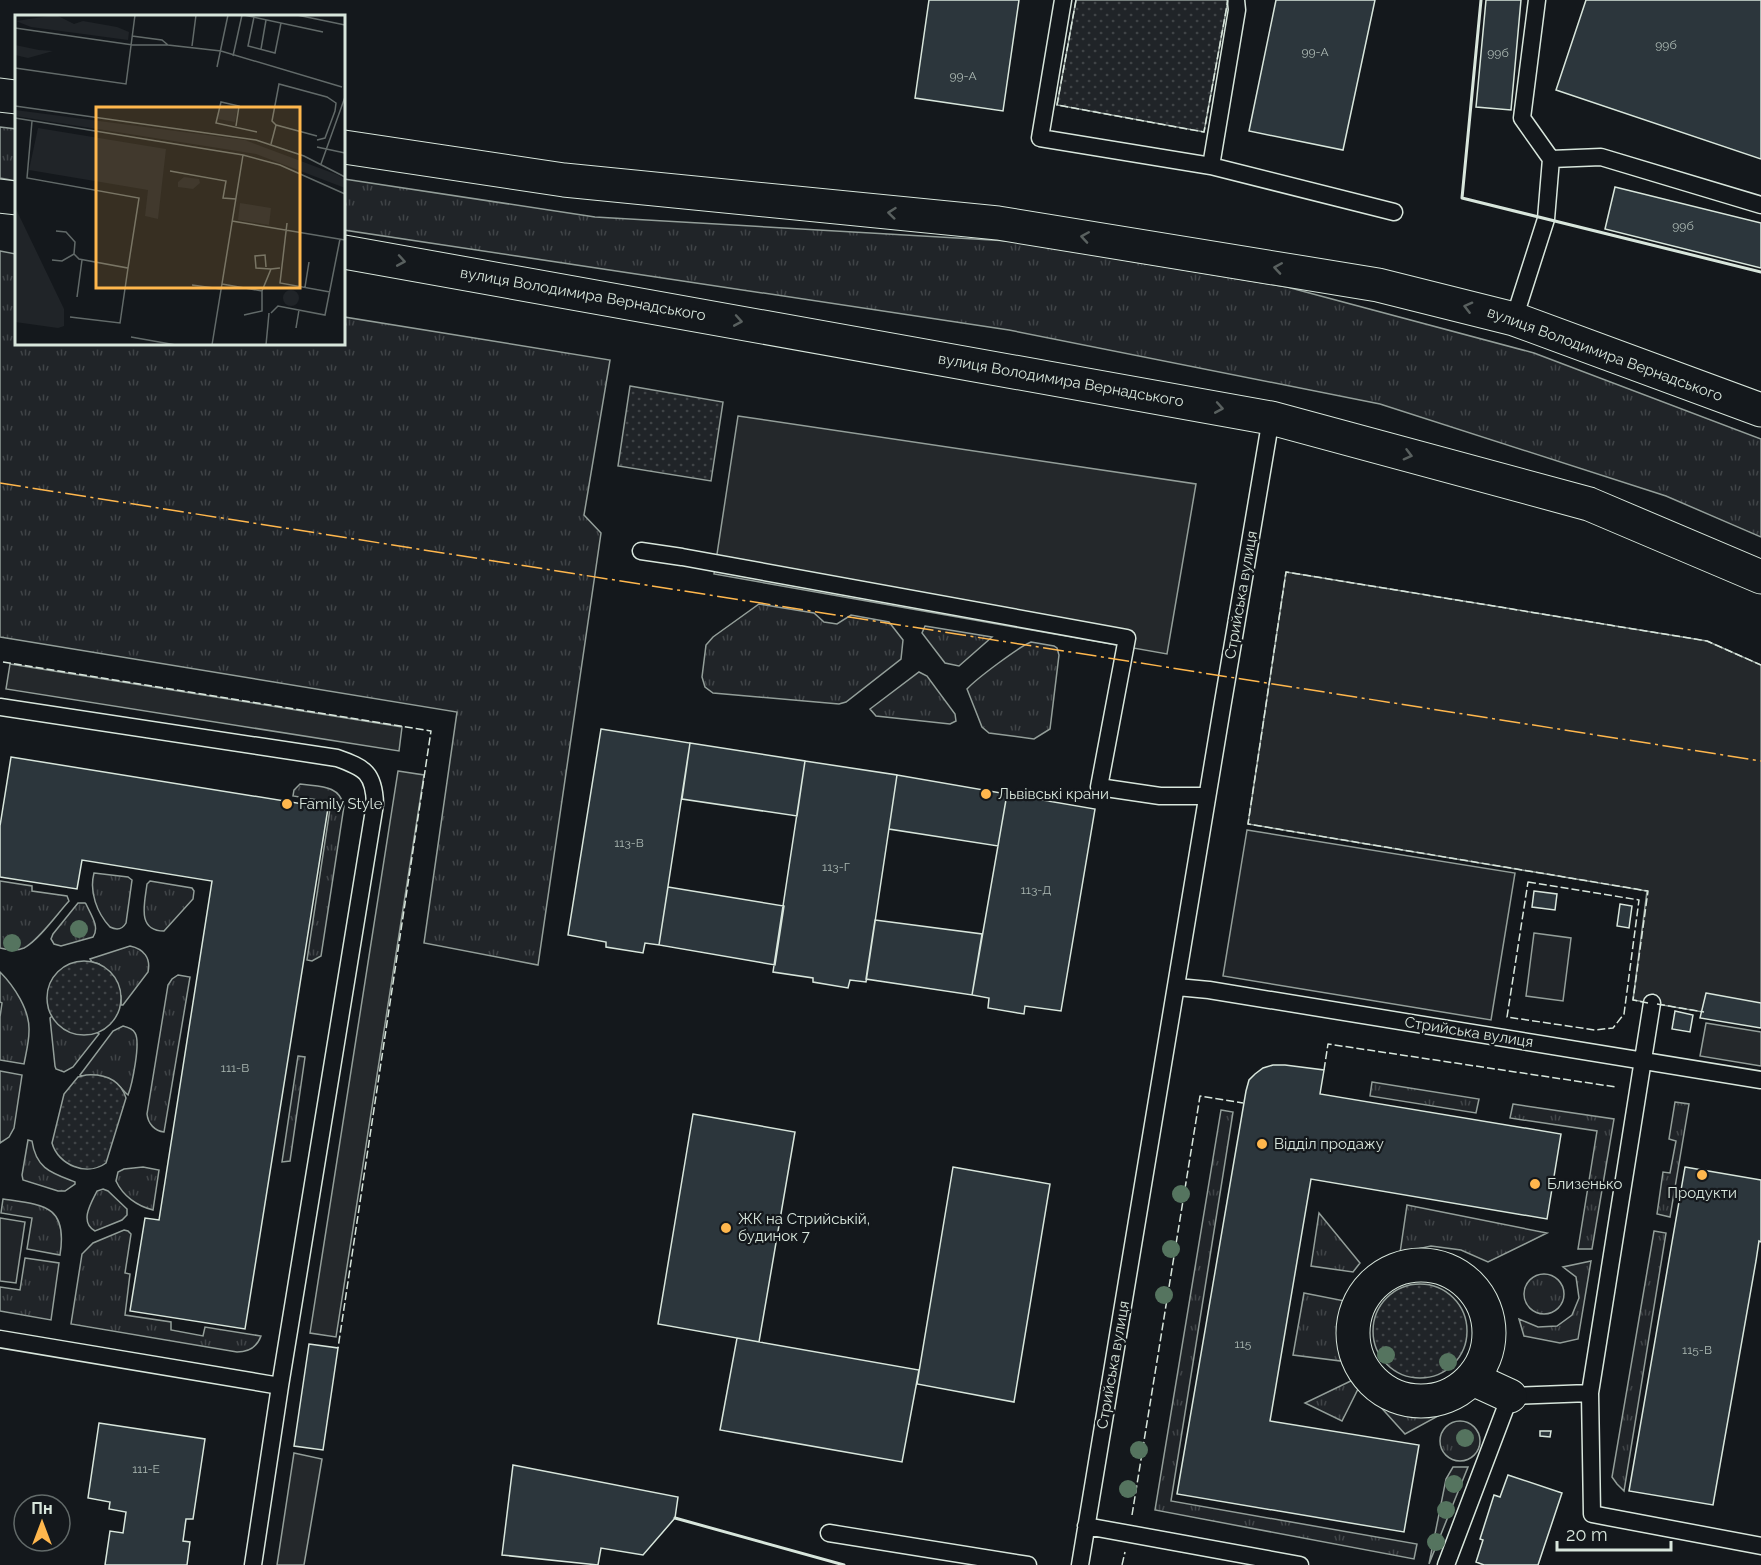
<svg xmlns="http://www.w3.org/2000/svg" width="1761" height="1565" viewBox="0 0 1761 1565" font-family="Raleway,sans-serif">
<defs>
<pattern id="grass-tufts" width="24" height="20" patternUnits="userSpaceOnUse" patternTransform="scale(1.5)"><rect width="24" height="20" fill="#202428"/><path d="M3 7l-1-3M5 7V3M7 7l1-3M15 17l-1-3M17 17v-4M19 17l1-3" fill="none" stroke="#404447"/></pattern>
<pattern id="park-dots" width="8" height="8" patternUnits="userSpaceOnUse" patternTransform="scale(1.5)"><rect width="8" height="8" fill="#202428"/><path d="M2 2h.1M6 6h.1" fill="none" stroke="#404447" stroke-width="1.8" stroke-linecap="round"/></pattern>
</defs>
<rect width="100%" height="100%" fill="#14181c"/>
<!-- grass -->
<path fill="url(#grass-tufts)" stroke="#939e99" stroke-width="1.5" d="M0 127 16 129V181L0 178Z
M344 179 595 217 1009 241 1287 287 1534 353 1761 439V537L1666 496 1380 404 1009 330 344 230Z
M0 251 16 254V344H344V317L610 360 584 515 601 533 538 965 424 943 457 712 0 637Z
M759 604 814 613 824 622 837 624 851 615 889 622 903 640 901 659 846 702 839 704 713 693 705 687 702 677 706 645 713 637Z
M925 626 992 637 959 666 945 663 922 633Z
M1031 642 1054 646 1057 648 1059 655 1050 729 1034 739 989 733 982 727 967 689C976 679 1020 646 1031 642Z
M919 672 927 676 955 714 956 721 950 724 876 716 870 709Z
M300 784C319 787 339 784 344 806L321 956 312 961 307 960 331 802 293 796 294 790Z
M94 873 128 877 132 880 126 923C122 930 116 930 110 927 97 913 89 892 94 873Z
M0 881 32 886V891L67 896 69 901C58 913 38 941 24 948 17 951 8 950 0 948Z
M150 881 192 888 194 891 193 899 164 931C136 931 145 902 147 884Z
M78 903H85L86 904C91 915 100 927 93 937L61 946 54 944 51 939 53 934Z
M130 946C144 949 151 958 148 972L123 1005H121V996L99 964 92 962 90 959Z
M0 972C14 986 30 1010 29 1031 29 1042 26 1053 24 1064L0 1060V1017L2 1003 0 1002Z
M178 975 190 977 164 1132C155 1131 148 1124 147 1114L168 985 172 979Z
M52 1016C63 1028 79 1038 96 1032L99 1034 73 1067 64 1072 56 1069 55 1066 50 1018Z
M123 1026C127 1027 133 1029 135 1033 141 1042 132 1085 128 1095 124 1092 121 1087 117 1084 106 1077 94 1075 82 1076L80 1075 113 1031Z
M298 1056 305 1057 290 1161 282 1162Z
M0 1071 22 1075 14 1128 9 1137 0 1143Z
M1372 1082 1479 1099 1476 1113 1370 1096Z
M1675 1102 1689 1104 1670 1217 1657 1214 1663 1172 1670 1173 1676 1141 1669 1139Z
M1513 1104 1614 1119 1592 1249H1578L1597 1131 1510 1118Z
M1221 1110 1233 1112 1171 1501 1417 1544 1414 1559 1155 1510Z
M28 1140 32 1141C36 1169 52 1173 75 1182V1184L65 1191H58L23 1180 22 1175Z
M143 1167 159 1170 153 1210C137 1206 123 1196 116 1181L118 1172 124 1169Z
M103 1189 108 1191 127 1209V1215L122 1220 95 1231C79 1222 91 1203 97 1191Z
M3 1199C44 1205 68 1205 60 1255L27 1249 32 1218 1 1213Z
M1407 1205 1547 1233 1488 1262 1461 1250 1431 1246 1400 1253Z
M1319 1213 1360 1263 1353 1272 1311 1266Z
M124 1230 128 1231 131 1234 125 1273 130 1274 125 1315 171 1322V1330L203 1336 205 1327 261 1336C257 1347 248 1352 237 1352L71 1324 82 1254 93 1243Z
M1654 1231 1666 1233 1624 1491 1617 1484 1612 1477Z
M25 1258 59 1263 51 1320 0 1311V1287L20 1290Z
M1591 1261 1578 1339 1560 1343 1524 1336 1519 1319 1538 1327 1557 1326 1572 1315 1579 1298 1576 1277 1563 1267Z
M1524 1294a20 20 0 1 1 40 0a20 20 0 1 1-40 0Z
M1304 1293 1350 1302 1342 1334 1349 1362 1293 1355Z
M1359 1377 1362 1381 1342 1421 1305 1403Z
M1377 1403 1408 1410 1440 1415 1405 1434Z
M1440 1441a20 20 0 1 1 40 0a20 20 0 1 1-40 0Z
M1453 1467H1468L1429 1564 1446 1479Z"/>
<!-- park -->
<path fill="url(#park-dots)" stroke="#939e99" stroke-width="1.5" d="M1076 0H1228L1204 132 1057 105Z
M630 386 723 402 711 481 618 466Z
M47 998a37 37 0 1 1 74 0a37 37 0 1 1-74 0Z
M86 1075C103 1074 120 1079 126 1098L106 1163C87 1177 58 1165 52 1143L64 1094 78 1077Z
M1373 1331a47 47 0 1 1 94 0a47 47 0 1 1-94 0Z"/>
<!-- pitch -->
<path fill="#202428" stroke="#939e99" stroke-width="1.5" d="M1247 830 1515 873 1491 1020 1223 976Z
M1534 933 1571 938 1563 1001 1526 996Z
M0 1218 25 1222 16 1283 0 1281Z"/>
<!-- parking -->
<path fill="#24282b" stroke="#939e99" stroke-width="1.5" d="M738 416 1196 484 1167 654 714 574Z
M1286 572 1707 641 1761 665V1022L1633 1000 1647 891 1248 824Z
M10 664 402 727 399 751 6 689Z
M398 771 424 775 336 1337 310 1333Z
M1706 1023 1761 1032V1066L1700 1056Z
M294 1453 322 1459 304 1565H277Z"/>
<!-- building -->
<path fill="#2c363c" stroke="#d8e6dc" stroke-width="1.5" d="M929 0H1019L1003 111 915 98Z
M1276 0H1375L1343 150 1249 131Z
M1486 0H1521L1511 110 1476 107Z
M1586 0H1761V159L1556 90Z
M1615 187 1761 223V268L1605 229Z
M601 729 690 743 659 945 645 943 643 953 606 947V942L568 935Z
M690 743 805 761 797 816 682 799Z
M11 757 328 808 245 1329 130 1311 145 1218 159 1220 212 881 82 860 77 889 0 877V826Z
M805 761 897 775 866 982 850 980 848 988 813 982V978L773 972Z
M897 775 1007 794 998 846 889 829Z
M1007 794 1095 809 1061 1011 1025 1006 1024 1014 988 1008 989 998 972 995Z
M668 887 784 906 775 965 659 945Z
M1534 891 1557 894 1555 910 1532 907Z
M1620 904 1632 906 1629 928 1617 926Z
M875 920 982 934 972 995 866 979Z
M1706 993 1761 1003V1028L1700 1018Z
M1675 1011 1693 1015 1690 1032 1672 1029Z
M1273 1065H1285L1324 1070 1320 1094 1561 1134 1547 1219 1311 1179 1270 1421 1419 1445 1404 1532 1177 1494 1246 1091 1249 1080 1255 1074 1263 1068Z
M693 1114 795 1132 759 1342 658 1324Z
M953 1167 1050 1184 1014 1402 917 1384Z
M1685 1167 1761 1180V1242L1759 1241 1756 1261 1713 1505 1629 1491Z
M737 1338 919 1370 902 1462 720 1430Z
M309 1344 338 1348 323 1450 294 1446Z
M99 1423 205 1439 193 1519H186L183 1541 190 1542 187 1565H105L110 1531 123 1533 126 1512 109 1509 110 1502 88 1498Z
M1540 1431H1551L1550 1437 1540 1436Z
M513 1465 678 1497 675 1518 643 1555 601 1548 598 1565 502 1555Z
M1508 1475 1562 1493 1538 1565H1484L1476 1562 1483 1540 1480 1539 1494 1495 1500 1497Z"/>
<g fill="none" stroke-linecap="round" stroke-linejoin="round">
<defs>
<path id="lane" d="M1063 0 1040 138 1211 166 1394 212
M1537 0 1522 118 1551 159
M1211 166 1237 10 1236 0
M1514 319 1546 219 1551 159 1601 157 1761 205
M641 551 682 557 1127 638 1099 787 1160 796H1207
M0 707 337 758C365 768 374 773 375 804L280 1386 0 1339
M1177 987 1209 990 1761 1080
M1652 1003 1590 1393 1592 1514 1761 1546
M1086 1526 1300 1565
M829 1533 1028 1565
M253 1565 280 1386
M1080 1565C1143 1182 1206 800 1271 418
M1446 1565 1510 1396 1590 1393"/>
<path id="street" d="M0 95 16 97
M344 147 564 180 998 223 1378 285 1514 319 1761 410
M0 196 16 198
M344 252 1271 418 1589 504 1761 577
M1353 1333a68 68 0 1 1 136 0a68 68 0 1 1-136 0Z
M1473 1379 1510 1396"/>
</defs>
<!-- lane casing -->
<use href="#lane" stroke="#d8e6dc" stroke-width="19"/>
<!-- street casing -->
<use href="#street" stroke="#d8e6dc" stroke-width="35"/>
<!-- lane -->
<use href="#lane" stroke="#14181c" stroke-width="16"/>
<!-- street -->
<use href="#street" stroke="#14181c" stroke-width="33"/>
<!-- fence -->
<path stroke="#d8e6dc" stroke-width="1.5" stroke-dasharray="8 3" stroke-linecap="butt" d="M1076 0 1057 105 1204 132 1228 0
M3 662 431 731 338 1348
M1528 882 1639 900 1624 1014 1613 1028 1595 1030 1507 1017Z
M1648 1003 1633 1000 1648 891 1248 824 1286 572 1707 641 1761 665
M1657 1004 1704 1012
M1324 1070 1328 1044 1616 1087
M1132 1515 1200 1096 1243 1103
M1122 1565 1125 1552"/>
<!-- wall -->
<path stroke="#d8e6dc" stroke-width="3" d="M1481 0 1462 198 1761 272
M675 1518 844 1565"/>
<!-- power -->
<path stroke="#ffb74d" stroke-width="1.5" stroke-dasharray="21 4.5 3 4.5" stroke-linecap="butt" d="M0 483 1761 761"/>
</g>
<!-- trees -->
<g fill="#55745f">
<circle cx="79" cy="929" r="9"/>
<circle cx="12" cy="943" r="9"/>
<circle cx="1181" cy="1194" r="9"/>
<circle cx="1171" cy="1249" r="9"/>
<circle cx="1164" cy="1295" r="9"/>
<circle cx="1386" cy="1355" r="9"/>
<circle cx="1448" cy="1362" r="9"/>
<circle cx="1465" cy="1438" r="9"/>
<circle cx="1139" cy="1450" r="9"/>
<circle cx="1454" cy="1484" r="9"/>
<circle cx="1128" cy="1489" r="9"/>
<circle cx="1446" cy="1510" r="9"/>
<circle cx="1436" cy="1542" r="9"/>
</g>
<!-- one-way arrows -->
<defs><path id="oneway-chevron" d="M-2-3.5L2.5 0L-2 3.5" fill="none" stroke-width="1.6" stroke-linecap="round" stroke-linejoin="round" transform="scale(1.5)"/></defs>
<g stroke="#59605f">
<use href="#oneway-chevron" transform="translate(892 213) rotate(-174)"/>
<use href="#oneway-chevron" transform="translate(1085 237) rotate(-171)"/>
<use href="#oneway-chevron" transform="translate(401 261) rotate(10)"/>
<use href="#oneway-chevron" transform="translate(1278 268) rotate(-171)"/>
<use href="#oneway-chevron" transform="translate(1468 307) rotate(-166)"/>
<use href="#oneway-chevron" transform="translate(738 321) rotate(10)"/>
<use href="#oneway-chevron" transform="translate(1219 408) rotate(10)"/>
<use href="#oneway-chevron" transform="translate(1408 455) rotate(15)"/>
</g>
<!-- markers -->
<g fill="#ffb74d" stroke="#14181c" stroke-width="2">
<circle cx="986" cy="794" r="6"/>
<circle cx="287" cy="804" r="6"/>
<circle cx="1262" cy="1144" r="6"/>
<circle cx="1702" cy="1175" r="6"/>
<circle cx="1535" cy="1184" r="6"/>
<circle cx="726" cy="1228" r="6"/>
</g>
<g text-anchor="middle" stroke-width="4.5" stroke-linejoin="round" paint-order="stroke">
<!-- number labels -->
<g font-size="12" fill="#adbab4">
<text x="1666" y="49">99б</text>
<text x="1315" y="56">99-А</text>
<text x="1498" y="57">99б</text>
<text x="963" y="80">99-А</text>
<text x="1683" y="230">99б</text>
<text x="629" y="847">113-В</text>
<text x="836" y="871">113-Г</text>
<text x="1036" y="894">113-Д</text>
<text x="235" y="1072">111-В</text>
<text x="1243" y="1348">115</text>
<text x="1697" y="1354">115-В</text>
<text x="146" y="1473">111-Е</text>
</g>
<!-- street labels -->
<g font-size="15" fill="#d8e6dc" stroke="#14181c">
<text transform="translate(583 294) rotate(10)" y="5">вулиця Володимира Вернадського</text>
<text transform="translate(1605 354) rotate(20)" y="5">вулиця Володимира Вернадського</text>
<text transform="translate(1061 380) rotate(10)" y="5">вулиця Володимира Вернадського</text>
<text transform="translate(1241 595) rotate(-80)" y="5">Стрийська вулиця</text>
<text transform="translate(1469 1032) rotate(9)" y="5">Стрийська вулиця</text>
<text transform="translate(1113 1365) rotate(-80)" y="5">Стрийська вулиця</text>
</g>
<!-- poi labels -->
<g font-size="15" fill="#d8e6dc" stroke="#14181c" text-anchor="start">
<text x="998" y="799">Львівські крани</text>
<text x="299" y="809">Family Style</text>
<text x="1274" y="1149">Відділ продажу</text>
<text x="1547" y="1189">Близенько</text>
<text x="1702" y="1198" text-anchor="middle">Продукти</text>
<text x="738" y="1224">ЖК на Стрийській,<tspan x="738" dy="17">будинок 7</tspan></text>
</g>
</g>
<!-- overview -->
<g transform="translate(15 15)">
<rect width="330" height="330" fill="#14181c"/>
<path d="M0 95 230 125 323 160 330 165V173L241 139 0 101ZM23 113 151 134 143 204 130 201 133 175 14 155ZM169 162 184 164 185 168 178 174 163 172V167ZM268 283a8 8 0 1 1 16 0a8 8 0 1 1-16 0Z" fill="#202428"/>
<path d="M41 0 59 9 68 6 102 12 114 17 113 25 16 12 1 6ZM0 30 24 35 38 36 13 43 0 40Z" fill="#202428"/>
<path d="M206 89 223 92 220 107 203 104ZM0 192 49 294V311L43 313 0 307Z" fill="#202428"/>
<path d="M225 188 256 193 254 210 223 205Z" fill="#202428"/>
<path fill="none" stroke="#626a69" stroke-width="1.5" d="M229 0 308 17M282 0 330 10M239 2 233 31 260 38 266 8M0 13 118 30H153M117 21 147 25 153 30 206 36 327 72M177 31 181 0M246 34 251 5M218 41 227 0M202 52 213 0M0 53 111 69 120 0M0 91 241 125 289 141 330 162M0 103 228 140 265 150 330 179M17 106 12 163 124 183 113 253 64 244 59 239 60 227 51 217 41 216M261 110 257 106 264 69 312 82 321 88 320 96 310 123 302 125M221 111 224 91 206 87 201 108 242 117M256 129 261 110 302 121M302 132 330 138M306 149 330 82M155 156 211 166 208 183 221 184M217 206 330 225M272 208 265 268 315 277M37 245 47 246 59 239M251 252 250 240 240 241 241 253 256 254M207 269 247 276M177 270 206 274M290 272 294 247M62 282 67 245M256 298 263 291 310 300 325 224M229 300 247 296V276L256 254 265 253M55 302 105 308 113 253M281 313 284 295M116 322 161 330M197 330 228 140M251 330 254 298"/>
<path fill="#ffb74d" fill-opacity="0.15" stroke="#ffb74d" stroke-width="3" d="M81 92H285V273H81Z"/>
<rect width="330" height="330" fill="none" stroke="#d8e6dc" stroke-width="3"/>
</g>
<!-- north arrow -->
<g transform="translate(42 1523)"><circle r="28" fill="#14181c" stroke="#626a69" stroke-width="1.5"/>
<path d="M0-4.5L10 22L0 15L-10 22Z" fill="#ffb74d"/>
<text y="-9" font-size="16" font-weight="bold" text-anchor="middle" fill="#d8e6dc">Пн</text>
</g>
<!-- scale -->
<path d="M1557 1541v9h114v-9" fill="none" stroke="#d8e6dc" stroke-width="3"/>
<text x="1566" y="1541" font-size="18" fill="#d8e6dc" stroke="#14181c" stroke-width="4.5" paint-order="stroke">20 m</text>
</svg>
